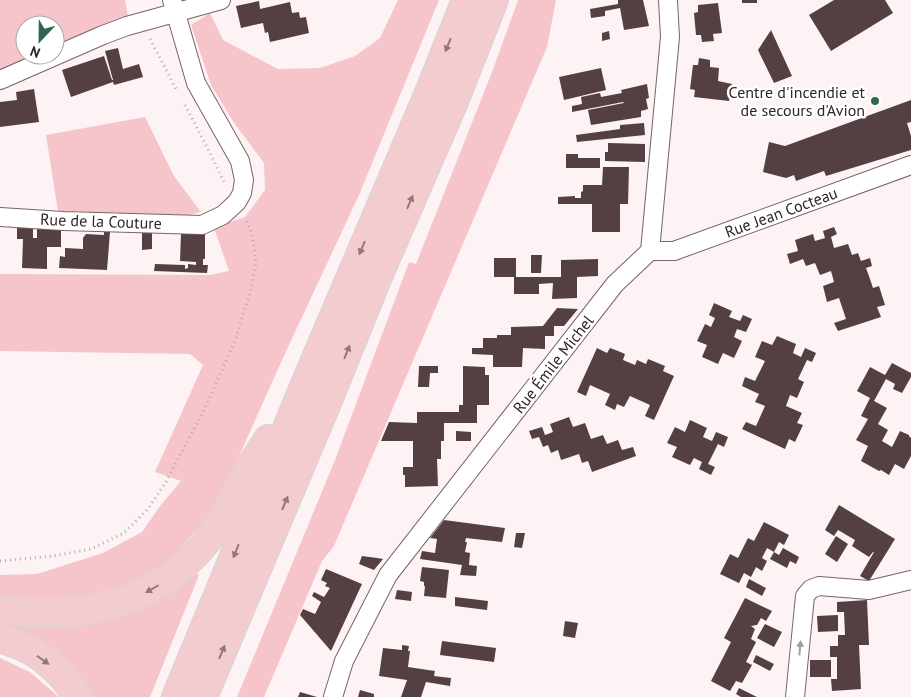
<svg xmlns="http://www.w3.org/2000/svg" width="911" height="697" viewBox="0 0 911 697" font-family="'PT Sans',sans-serif">
<rect width="100%" height="100%" fill="#fdf3f4"/>
<!-- green -->
<path fill="#f5c5cb" d="M0 0H125L128 16 55 47V25H25V55H36L0 70Z
M398 0H439L359 195 282 360 223 492 201 525 169 561 126 586 81 597H0V575L37 574 103 553 142 532 160 506 181 481 155 472 203 365 190 354 0 351V274L210 275 229 271 214 228 245 217 265 190 264 163 234 123 211 85 191 25 210 13 223 40 278 69 320 68 355 56 380 38Z
M518 0H556L547 47 334 546 322 561 264 697H237L335 460 409 262 416 264 492 72Z
M145 117 174 176 201 212 189 215 58 211 46 135Z
M191 572 199 575 150 697H86L1 633 0 620Z
M0 658 30 672 59 697H0Z"/>
<!-- building -->
<path fill="#544042" d="M618 0H643L649 26 624 30 620 8 605 11V16L591 18 590 9 618 4Z
M742 0H757V3H742Z
M834 0H885L893 13 831 51 809 15Z
M259 1 260 9 290 2 292 13 299 12 300 18 306 17 309 33 270 42 268 32 265 33 263 23 241 28 236 6Z
M718 3 722 33 713 34 714 41 702 42 701 35H696L694 13 698 12V5Z
M771 30 792 76 774 83 758 50Z
M609 31 610 39 602 41V33Z
M118 48 123 69 139 64 143 77 114 85 113 82 71 97 62 70 104 56 112 80H113L105 51Z
M699 58 710 60V67L719 68 718 81 732 84 729 101 694 97 695 90 690 89 693 65H698Z
M601 68 606 90 564 100 559 77Z
M647 84 649 98 646 99 648 109 641 111V117L591 125 588 110 624 103 623 102 572 112V106L582 104 581 97 600 93 601 97 622 93 621 90Z
M34 89 39 122 0 127V102L17 100 16 92Z
M911 100V122L907 123 911 136V150L826 176 824 171 796 181 794 175 786 178 763 172 769 142 785 146Z
M644 123 645 135 577 142 576 135 620 129V125Z
M608 143 645 144V162L605 161V152H608Z
M566 154H578V158H600V168H566Z
M603 167H629L628 204H620V232H592V204H558V197L575 196V198H581V192L583 191V185H602Z
M37 223 61 225V247H47V269L22 268 23 239H17V225H33V238H37Z
M834 227 837 234 831 237 834 248 848 244 852 255 858 253 861 261 870 258 872 266 866 268 870 279 873 288 879 286 885 305 877 307 881 317 838 331 834 323 846 319 839 298 827 302 823 286 834 282 831 271 820 275 815 263 806 266 803 259 790 264 787 254 798 251 795 240 813 234 815 241 825 238 823 231Z
M104 231 110 232 107 270 59 268 60 256 65 257V248L83 249V238L86 234 104 235Z
M142 233H152V249L142 250Z
M181 234H205V259H203V265H208L207 273 154 271 155 264 185 265V269L188 268V264L196 265V262L180 261Z
M531 255H542L541 273H531Z
M494 258H516V277H561V260L598 259V276L577 277V298L552 299 553 283 539 284V294H514V277H494Z
M714 303 732 311 729 317 740 321 743 315 752 319 746 332 737 329 734 337 742 341 734 358 723 353 718 364 702 357 707 345 697 341 705 324 711 327 715 318 709 315Z
M557 308 578 309 564 326H554V336H545V349L523 348 522 367H493V355L472 354V348H483V338H497V335H511V327L543 326Z
M777 336 796 344 793 353 801 357 805 348 816 353 812 362 807 360 798 379 804 382 797 398 790 395 786 406 802 413 797 423 803 425 795 442 789 439 785 449 742 429 746 422 756 426 765 406 755 402 759 394 742 386 745 377 755 381 765 361 755 357 762 341 772 345Z
M597 348 607 353 610 348 618 351 625 354 623 360 635 365 637 360 646 364 648 359 665 366 663 371 674 376 654 420 645 416 650 405 630 396 624 407 617 404 615 410 605 405 610 394 590 385 586 396 577 392Z
M892 363 911 373V377L902 393 893 389 895 384 886 379 874 401 887 408 878 424 888 430 882 441 892 447 900 431 909 435V436L911 438V456L904 469 895 464 889 475 881 470 879 471 861 461 868 446 856 440 868 419 861 416 870 398 857 391 870 367 885 375Z
M419 366H438V373H430L429 387H418Z
M463 366 485 367V375H489V405H477V423H444V441H441V459H437L438 486 405 487V475H403V467H413V441H381L389 422 417 423V412H459V405H463Z
M569 417 573 427 585 423 591 439 603 435 607 444 618 440 622 450 633 447 636 456 592 472 588 461 582 463 579 454 561 460 558 450 551 453 548 445 543 447 539 437 532 439 529 431 542 427 545 435 553 432 550 424Z
M690 420 707 428 703 437 712 441 716 432 728 437 724 447 718 444 708 464 715 467 711 475 699 469 702 462 694 458 690 465 672 457 677 447 667 443 675 427 685 432Z
M456 431 471 432V441H456Z
M839 505 895 539 869 581 860 576 874 552H873L869 557 852 546 855 540 838 530 834 536 825 530Z
M444 520 505 528 502 542 466 538 465 542H467L465 552 470 553 469 565 477 566 476 576 460 575 462 565 420 559 422 551 435 553 437 539 430 538Z
M764 522 789 535 784 545 779 542 774 552 779 555 783 548 799 557 796 564 790 561 787 568 770 559 774 552 767 548 762 558 767 561 762 571 756 567 751 577 744 573 739 583 720 574 730 554 738 558 748 538 754 541Z
M516 533H525L522 548 514 547Z
M836 536 848 544 837 562 825 554Z
M362 556 377 558 383 559 374 570 359 564Z
M422 567 449 570 446 598 424 596 425 586H424V582L420 581Z
M326 569 362 584 331 651 300 615 303 609 315 614 321 602 312 596 314 592 324 597 330 588 325 586 327 583 321 580Z
M749 579 766 588 762 596 746 587Z
M397 590 412 592 411 601 395 599Z
M455 597 488 601 487 610 455 606Z
M745 598 772 611 766 621 761 618 757 625 751 626 755 629 751 639 756 642 746 662 752 665 742 683 736 681 730 691 711 681 731 642 724 638Z
M867 600 869 645H859L861 689 832 691 831 679H837V657H830V646H838V635H845L844 612H837V602Z
M838 615V631L818 632 817 616Z
M565 621 578 623 575 638 563 636Z
M765 624 782 632 774 647 757 638Z
M442 641 496 648 494 662 440 655Z
M402 645 409 646 408 651H410L408 667 435 671 434 676 451 678 450 686 426 682 421 697H401L407 680 379 676 383 648 402 650Z
M756 655 774 664 770 671 753 662Z
M810 660H831V677H810Z
M739 688 757 697H741L736 694Z
M360 690 374 694V697H358Z
M300 692 317 697H298Z"/>
<g fill="none" stroke-linecap="round" stroke-linejoin="round">
<defs>
<path id="minor" d="M0 80 103 35 127 26 221 0
M0 217 63 221 202 225 223 215 237 202 242 193 244 180 240 161 196 83 172 0
M650 251H674L911 165
M333 697 344 661 388 575 615 284 650 251 670 37 668 0
M795 697 805 596 811 589 819 586 869 590 911 580"/>
<path id="trunk" d="M0 611C27 612 54 613 80 611 136 605 185 574 217 528 227 512 235 494 244 478 251 464 260 452 268 439
M0 638C10 642 21 645 30 650 50 662 66 678 78 697
M176 697 308 377 428 95 466 0
M203 697 327 403 377 279 453 104 494 0"/>
</defs>
<!-- minor casing -->
<use href="#minor" stroke="#796366" stroke-width="20"/>
<!-- trunk casing -->
<use href="#trunk" stroke="#d5d3d4" stroke-width="30"/>
<!-- path -->
<path stroke="#b4aaac" stroke-width="3" stroke-dasharray="1 4" stroke-linecap="butt" d="M150 39 157 52 177 91
M185 105 210 153 225 184
M0 561 53 556 91 549 124 533 148 509 166 482 207 404 236 338 241 320 249 297 256 263 252 233 246 220"/>
<!-- minor -->
<use href="#minor" stroke="#fff" stroke-width="18"/>
<!-- trunk -->
<use href="#trunk" stroke="#f3ccd0" stroke-width="28"/>
</g>
<!-- one-way arrows -->
<defs><path id="oneway-solid" d="M-6-.8H1V-3.2L6.5 0L1 3.2V.8H-6Z" transform="scale(1.25)"/></defs>
<g fill="#91787c">
<use href="#oneway-solid" transform="translate(448 45) rotate(112)"/>
<use href="#oneway-solid" transform="translate(410 202) rotate(-67)"/>
<use href="#oneway-solid" transform="translate(362 248) rotate(113)"/>
<use href="#oneway-solid" transform="translate(347 352) rotate(-68)"/>
<use href="#oneway-solid" transform="translate(285 503) rotate(-67)"/>
<use href="#oneway-solid" transform="translate(236 551) rotate(112)"/>
<use href="#oneway-solid" transform="translate(152 589) rotate(150)"/>
<use href="#oneway-solid" transform="translate(222 652) rotate(-67)"/>
<use href="#oneway-solid" transform="translate(43 660) rotate(35)"/>
</g>
<use fill="#a19d9e" href="#oneway-solid" transform="translate(800 648) rotate(-85)"/>
<!-- markers -->
<circle fill="#31664c" stroke="#fff" stroke-width="2" cx="875" cy="101" r="5"/>
<g text-anchor="middle" stroke-width="5" stroke-linejoin="round" paint-order="stroke">
<!-- poi labels -->
<g font-size="16" fill="#2f2527" stroke="#fff" text-anchor="end">
<text x="865" y="98">Centre d'incendie et<tspan x="865" dy="18">de secours d'Avion</tspan></text>
</g>
<!-- street labels -->
<g font-size="16" fill="#2f2527" stroke="#fff">
<text transform="translate(781 212) rotate(-20)" y="6">Rue Jean Cocteau</text>
<text transform="translate(101 221) rotate(2)" y="6">Rue de la Couture</text>
<text transform="translate(553 364) rotate(-52)" y="6">Rue Émile Michel</text>
</g>
</g>
<!-- north arrow -->
<g transform="translate(40 40) rotate(202)"><circle r="24" fill="#ffffff" stroke="#aca8a9"/>
<path d="M0-4L9 19L0 12L-9 19Z" fill="#31664c"/>
<text y="-8" font-size="14" font-weight="bold" text-anchor="middle" fill="#2f2527">N</text>
</g>
</svg>
